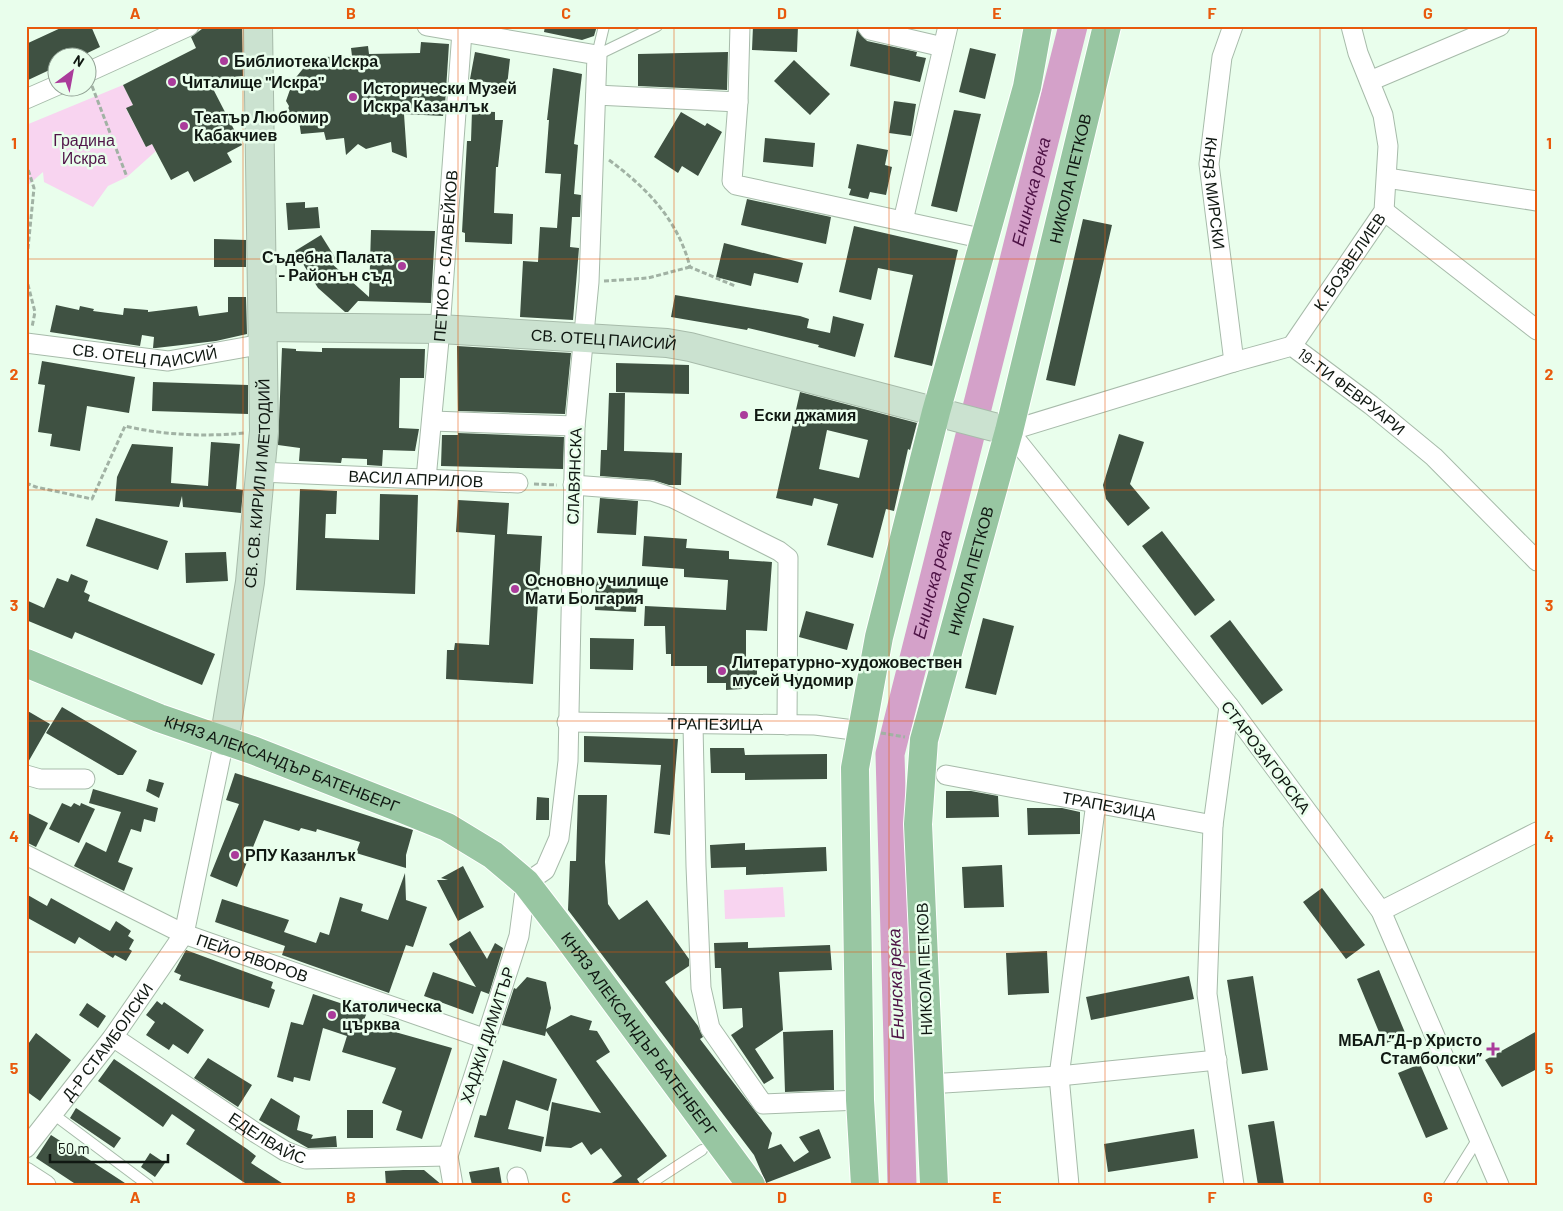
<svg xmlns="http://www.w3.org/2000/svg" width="1563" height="1211" viewBox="0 0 1563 1211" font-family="Barlow,sans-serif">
<rect width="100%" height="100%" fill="#e9feec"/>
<!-- green -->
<path fill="#f8d4f0" d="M123 85 133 105 126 109 146 147 152 144 156 151 127 177 108 186 93 207 44 182 43 172 26 187V125Z
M783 887 785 917 725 919 724 890Z"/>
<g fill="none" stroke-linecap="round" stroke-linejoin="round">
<!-- river -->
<path stroke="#d4a1c9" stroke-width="29" id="s1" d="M902 1185 890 754 1073 26"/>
</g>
<!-- building -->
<path fill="#3f5142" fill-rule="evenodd" d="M65 26H91L100 47 77 58H58V66L26 81V44Z
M206 26H242L243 76 209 81 242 145 227 153 232 162 194 182 188 171 171 180 152 144 146 147 126 108 133 105 123 85 196 48 191 37Z
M545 26H597L594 36 582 40 544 32Z
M753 26H798L797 52 752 50Z
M857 30 867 41 917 52 916 56 926 58 920 82 850 66Z
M421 42 449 44 445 105 443 116 404 114 407 158 392 152 391 142 366 149 358 144 346 155 344 138 326 140 324 132 301 134 299 121H289L286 115 289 106 286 101 293 81 306 65 314 69 324 57 352 56 351 48 368 46 369 54 420 53Z
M970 48 996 54 985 99 959 92Z
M475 52 510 59 507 86 470 79Z
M728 52 727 90 638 86V54Z
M794 60 830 94 810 115 774 81Z
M553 68 582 74 574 144 578 145 574 194 581 195 580 217H572L570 247 579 248 573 320 520 317 523 261 538 262 540 227 557 228 561 174 545 173 549 120H547Z
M894 101 916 104 911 136 889 133Z
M954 110 981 114 957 212 931 206Z
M472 111 495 112V120H503L498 167H496L494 213 513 214 512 244 465 242V233L462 232 467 141H471Z
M681 112 705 126 707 123 722 132 698 176 682 166 678 173 654 157Z
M765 138 815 143 813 167 763 162Z
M857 144 888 150 885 165 892 167 886 195 870 192 868 199 849 195 851 189 848 188Z
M747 199 831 217 826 244 741 225Z
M305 202V208L318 207 320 228 288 230 286 203Z
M1083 219 1112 225 1075 386 1046 380Z
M854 226 958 250 932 366 894 357 913 275 878 268 871 300 839 292Z
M371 230 435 231 431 303 358 301 348 312H345L318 288 295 251 321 235 336 259 331 263 369 297Z
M214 239 246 240V267H214Z
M724 243 803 263 798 283 754 273 751 286 716 277Z
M675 295 800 316 809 319 807 328 830 333 833 316 864 324 855 357 818 347 819 345 748 328 747 330 671 317Z
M228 297H246L247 334 216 341 156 348H153L154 337 142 335 140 346 50 332 56 305 79 310 80 306 94 309 93 311 123 315 124 308 148 310V312L197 306 199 316 228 312Z
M457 346 571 353 565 414 458 411Z
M282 348 296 349V351L322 352V348L425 349 424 378H400L399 428 419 429 415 451 383 450 382 466 367 465V459L342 458 341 463 299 461 300 448 278 445Z
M42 361 135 377 129 413 87 406 80 451 50 446 52 434 38 432 45 385 38 384Z
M616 363 689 365V394L616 392Z
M153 382 248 385V414L152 411Z
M800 392 917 423 910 450 908 449 894 511 886 509 873 558 827 545 838 504 814 498 812 506 776 498ZM827 430 868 440 859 478 819 469Z
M609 393H625L624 451 682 453 681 485H669L653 480 600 476 601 450H607Z
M458 433 564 437 563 469 441 466 442 435H458Z
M1119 434 1144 442 1130 484 1150 508 1128 526 1106 499 1103 485Z
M211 442 240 444 236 489 243 490 241 513 183 507 182 496 179 507 115 501 117 477 132 444 173 447 171 483 208 486Z
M300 489 337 491 336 514H326L325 538 379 540 380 494 418 495 415 594 296 590Z
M600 498 638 501 636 535 597 533Z
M458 500 509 503 507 534 542 536 533 684 446 679 447 650H454L455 643 489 645 495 535 456 532Z
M96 518 168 541 158 570 86 546Z
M1162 531 1215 600 1195 616 1142 546Z
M644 536 687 539 686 548 729 551V559L772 562 767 631 746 630V663H757V679H748V683H742V689L726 690V683H707V666H671V654H666L665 626H644L645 606 726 610 728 580 684 577V569L642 566Z
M226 552 228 581 186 583 185 553Z
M71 574 88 581 84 592 90 595 88 601 215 654 202 685 75 632 72 639 26 620V600L44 608 57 578 68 582Z
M596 579 638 581 636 612 595 610Z
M806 611 854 624 847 650 799 637Z
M983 618 1014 626 996 695 965 688Z
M1230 620 1283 690 1262 705 1210 636Z
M590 638 634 639 633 670 590 669Z
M62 707 137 751 123 775H118L46 733Z
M26 710 50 724 27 764H26Z
M584 736 678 739 670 835 654 833 661 765 584 762Z
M710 748H744L745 755 827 754V779L745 780V773H711Z
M235 773 413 830 406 855V868L356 853 360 842 317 829 316 832 301 828 299 831 264 820 237 887 210 876 239 804 226 800Z
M149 779 164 783 159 798 146 791Z
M93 789 158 808 155 822 144 819 141 832 131 829 118 862 133 868 124 891 74 866 86 842 106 852 121 812 89 803Z
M946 791H971L998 796 999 817 946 818Z
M578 795H607L605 862 608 904 619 920 647 900 689 959V966L665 982 698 1026 703 1037 700 1039 772 1133 768 1149 781 1144 794 1162 809 1152 799 1137 819 1129 831 1158 766 1183 754 1155 568 910 570 861H576Z
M537 797 549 798V820H536Z
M62 803 71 807 74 803 80 806 81 803 95 809 79 843 49 829Z
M1027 808H1062L1080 812V834L1028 835Z
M26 812 48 823 36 847 26 842Z
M745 843V850L826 847 827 871 746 875V867L711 868 710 845Z
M1002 865 1004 907 964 908 962 867Z
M463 866 484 907 458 921 437 880H448L441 878Z
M405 873 406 900 427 907 413 947 406 945 389 993 282 955 285 946 215 922 222 899 289 920 284 932 316 943 320 932 329 935 340 897 363 904 361 911 388 920Z
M1322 888 1365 945 1346 959 1303 902Z
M26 894 47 906 51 898 110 931 116 921 131 931 128 936 134 940 129 949 132 951 126 961 115 955 113 958 79 937 75 944 26 917Z
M470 931 487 959 495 943 503 948 489 994 481 991 473 1014 424 996 433 972 476 987 449 944Z
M748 942V948L830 945 832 970 779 972 783 1030 755 1049 774 1078 764 1084 731 1035 743 1027 742 1008 723 1009 721 968H715L714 943Z
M186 950 273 982 271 988 275 990 269 1008 179 980 181 975 174 972Z
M1047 951 1049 993 1008 995 1006 953Z
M1379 970 1406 1035 1384 1044 1357 979Z
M1189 976 1194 999 1091 1020 1086 997Z
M1253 976 1268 1070 1242 1074 1227 980Z
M527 977 546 982 551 1008 546 1029 571 1015 592 1021 589 1030 597 1031 610 1052 596 1061 667 1156 637 1179 641 1185H609L622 1176 601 1148 591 1155 582 1142 571 1148 545 1146 552 1102 601 1113 546 1031 545 1036 502 1025 514 988 516 989Z
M313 994 367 1012 363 1023 452 1048 422 1139 396 1130 402 1111 382 1103 396 1068 342 1052 347 1036 323 1028 310 1081 294 1077 293 1082 277 1077 291 1022 303 1025Z
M157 1001 162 1005 164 1002 204 1030 188 1054 173 1044 169 1050 146 1035 155 1022 146 1015Z
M87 1003 106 1016 98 1028 79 1015Z
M833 1030 834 1090 785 1092 783 1032Z
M1537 1031V1069L1502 1087 1485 1060Z
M36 1033 71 1060 40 1101 26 1091V1047Z
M208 1058 252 1085 238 1107 194 1078Z
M114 1059 247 1149 256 1156 251 1163 285 1185H248L186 1144 195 1130 172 1114 163 1127 98 1081Z
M503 1060 557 1079 548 1111 516 1100 508 1129 544 1137 541 1152 474 1137 480 1115 486 1116Z
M1420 1064 1448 1129 1426 1138 1398 1073Z
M271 1098 300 1116 297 1130 313 1135 311 1139 336 1136 337 1147 308 1148 259 1120Z
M76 1108 121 1138 114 1148 70 1118Z
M347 1110H373V1138H347Z
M1274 1121 1284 1185H1258L1248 1125Z
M1194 1129 1198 1158 1108 1172 1104 1144Z
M51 1135 65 1144 128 1185H77L36 1158Z
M150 1153 165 1163 155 1177 141 1167Z
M499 1167 502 1185H472L469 1172Z
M403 1170H424L442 1185H386L385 1171Z"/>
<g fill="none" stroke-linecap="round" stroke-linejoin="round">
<defs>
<path id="lane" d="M597 55 657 26
M597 55 604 26
M53 1114 148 1185
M648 1185 702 1150
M1449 1185 1479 1137"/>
<g id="street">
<path d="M427 26 597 55 589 282 575 426 568 761 559 838 545 870 526 883 519 936 448 1156 453 1185"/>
<path d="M740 26 738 102 732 181 736 185 985 239"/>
<path d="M867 26 870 30 943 47"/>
<path id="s2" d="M1233 26 1222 57 1209 164 1234 362"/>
<path d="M88 72 189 26"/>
<path d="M1370 81 1500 26"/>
<path d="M596 95 738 102"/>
<path d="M26 99 58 85"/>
<path d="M1387 178 1537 201"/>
<path d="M1384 211 1537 330"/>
<path d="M903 221 948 26"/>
<path id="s3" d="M26 343 168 361 263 344"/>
<path id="s4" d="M1292 346 1384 211 1388 146 1383 115 1358 53 1351 26"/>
<path d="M432 421 575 426"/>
<path id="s5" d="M260 472 518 483"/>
<path id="s6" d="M426 479 440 329 462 32"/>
<path d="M573 485 652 491 673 498 779 551 788 558 787 725"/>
<path d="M1229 706 1213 825 1207 994 1234 1185"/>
<path id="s7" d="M567 722 815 725 861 731"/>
<path d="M693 725 696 866 701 988 710 1028 763 1104 860 1100"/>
<path d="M26 775 40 779H85"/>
<path id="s8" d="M946 775 1213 825"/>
<path id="s9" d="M26 855 184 934 486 1039"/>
<path d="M1381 911 1537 832"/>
<path id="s10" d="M113 1037 256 1133 285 1151 306 1159 448 1156"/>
<path d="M928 1084 1059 1076 1217 1060"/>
<path id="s11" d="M26 1148 113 1037 184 934 224 741"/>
<path d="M26 1172 46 1185"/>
<path d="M517 1177 519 1185"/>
<path d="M1069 1185 1059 1076 1096 803"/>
<path id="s12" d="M1499 1185 1381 911 1229 706 1009 431 1234 362 1292 346 1371 405 1434 457 1537 561"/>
</g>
<g id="secondary">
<path id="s13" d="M263 327 440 329 667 343 690 347 1009 431"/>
<path id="s14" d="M224 741 250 582 264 431 258 26"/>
</g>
<g id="primary">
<path id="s15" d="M26 663 159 718 255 751 400 808 447 827 493 855 526 883 566 935 751 1185"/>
<path d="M865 1185 860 1100 855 768 879 637 936 412 1027 87 1038 26"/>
<path id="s16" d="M934 1185 918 824 924 740 1009 431 1107 26"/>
</g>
</defs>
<!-- lane casing -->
<use href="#lane" stroke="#a7bbaa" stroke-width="12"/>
<!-- street casing -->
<use href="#street" stroke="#a7bbaa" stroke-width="21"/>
<!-- secondary casing -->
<use href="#secondary" stroke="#a7bbaa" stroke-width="30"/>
<!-- primary casing -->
<use href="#primary" stroke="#fff" stroke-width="30"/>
<!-- path -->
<path stroke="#a1b2a4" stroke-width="3" stroke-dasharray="5 2.5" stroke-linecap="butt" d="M92 86 127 177
M609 160C647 188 678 220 690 267L735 286
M26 163 34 188 26 268
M26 277 35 312 32 327
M604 281 648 278 690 267
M26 483 36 487 92 499 125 426C163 435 205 437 244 433
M534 484 557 485
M881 733 905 737"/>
<!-- lane -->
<use href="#lane" stroke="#fff" stroke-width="10"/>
<!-- street -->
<use href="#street" stroke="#fff" stroke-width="19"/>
<!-- secondary -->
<use href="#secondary" stroke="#cbe2d0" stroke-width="28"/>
<!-- primary -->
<use href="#primary" stroke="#98c6a2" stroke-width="28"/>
</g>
<!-- grid -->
<path fill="none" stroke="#e8590c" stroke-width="1" stroke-opacity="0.55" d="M243 26V1185M458 26V1185M674 26V1185M889 26V1185M1105 26V1185M1320 26V1185M26 259H1537M26 490H1537M26 721H1537M26 952H1537"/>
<!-- markers -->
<g fill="#aa3c9b" stroke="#e9feec" stroke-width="2">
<circle cx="224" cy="61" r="5"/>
<circle cx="172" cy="82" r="5"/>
<circle cx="353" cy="97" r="5"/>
<circle cx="184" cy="126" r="5"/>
<circle cx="402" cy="266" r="5"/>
<circle cx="744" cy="415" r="5"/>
<circle cx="515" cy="589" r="5"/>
<circle cx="722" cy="671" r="5"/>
<circle cx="235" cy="855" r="5"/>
<circle cx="332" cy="1015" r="5"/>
<path d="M1490.5 1041.5h5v5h5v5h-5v5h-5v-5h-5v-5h5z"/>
</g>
<g text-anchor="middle" stroke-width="5" stroke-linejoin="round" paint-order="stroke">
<!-- poi labels -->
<g font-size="16" font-weight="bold" fill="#101812" stroke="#e9feec" text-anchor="start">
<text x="234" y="67">Библиотека Искра</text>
<text x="182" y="88">Читалище "Искра"</text>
<text x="363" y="94">Исторически Музей<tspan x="363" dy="18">Искра Казанлък</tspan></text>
<text x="194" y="123">Театър Любомир<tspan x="194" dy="18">Кабакчиев</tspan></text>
<text x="392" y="263" text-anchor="end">Съдебна Палата<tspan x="392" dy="18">- Районън съд</tspan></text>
<text x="754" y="421">Ески джамия</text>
<text x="525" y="586">Основно училище<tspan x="525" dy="18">Мати Болгария</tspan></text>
<text x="732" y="668">Литературно-художовествен<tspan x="732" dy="18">мусей Чудомир</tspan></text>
<text x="245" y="861">РПУ Казанлък</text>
<text x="342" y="1012">Католическа<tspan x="342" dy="18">църква</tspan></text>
<text x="1482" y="1046" text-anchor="end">МБАЛ ”Д-р Христо<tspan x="1482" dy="18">Стамболски”</tspan></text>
</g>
<!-- park labels -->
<g font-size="16" fill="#511549" stroke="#e9feec">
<text x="84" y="146">Градина<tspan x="84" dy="18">Искра</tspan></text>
</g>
<!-- street labels -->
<g font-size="16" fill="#101812" stroke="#e9feec">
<text dy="6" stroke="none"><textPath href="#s16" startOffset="1026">НИКОЛА ПЕТКОВ</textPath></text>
<text dy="6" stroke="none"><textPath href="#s2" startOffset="170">КНЯЗ МИРСКИ</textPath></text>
<text dy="6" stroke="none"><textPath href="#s6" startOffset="224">ПЕТКО Р. СЛАВЕЙКОВ</textPath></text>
<text dy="6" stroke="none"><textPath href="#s4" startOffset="102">К. БОЗВЕЛИЕВ</textPath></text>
<text dy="6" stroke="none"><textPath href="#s13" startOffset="341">СВ. ОТЕЦ ПАИСИЙ</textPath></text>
<text dy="6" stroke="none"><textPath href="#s3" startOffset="120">СВ. ОТЕЦ ПАИСИЙ</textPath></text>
<text dy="6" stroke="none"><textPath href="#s12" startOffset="1276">19-ТИ ФЕВРУАРИ</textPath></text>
<text transform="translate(574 476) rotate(-88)" y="6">СЛАВЯНСКА</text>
<text dy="6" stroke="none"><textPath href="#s5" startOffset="156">ВАСИЛ АПРИЛОВ</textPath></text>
<text dy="6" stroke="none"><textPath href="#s14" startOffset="260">СВ. СВ. КИРИЛ И МЕТОДИЙ</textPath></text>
<text dy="6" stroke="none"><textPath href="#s16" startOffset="621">НИКОЛА ПЕТКОВ</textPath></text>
<text dy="6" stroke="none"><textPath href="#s7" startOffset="148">ТРАПЕЗИЦА</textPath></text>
<text transform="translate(1266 757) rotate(53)" y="6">СТАРОЗАГОРСКА</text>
<text dy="6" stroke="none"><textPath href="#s15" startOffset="275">КНЯЗ АЛЕКСАНДЪР БАТЕНБЕРГ</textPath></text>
<text dy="6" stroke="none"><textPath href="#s8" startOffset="166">ТРАПЕЗИЦА</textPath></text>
<text dy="6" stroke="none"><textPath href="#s9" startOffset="249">ПЕЙО ЯВОРОВ</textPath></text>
<text transform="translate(924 969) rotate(-92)" y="6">НИКОЛА ПЕТКОВ</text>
<text dy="6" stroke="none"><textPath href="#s15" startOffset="738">КНЯЗ АЛЕКСАНДЪР БАТЕНБЕРГ</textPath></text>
<text transform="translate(487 1035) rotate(-72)" y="6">ХАДЖИ ДИМИТЪР</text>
<text dy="6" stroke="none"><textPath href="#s11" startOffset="134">Д-Р СТАМБОЛСКИ</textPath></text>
<text dy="6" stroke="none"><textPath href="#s10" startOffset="185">ЕДЕЛВАЙС</textPath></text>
</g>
<!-- water labels -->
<g font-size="18" font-style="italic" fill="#4d1245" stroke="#e9feec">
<text dy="6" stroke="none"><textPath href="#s1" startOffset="1011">Енинска река</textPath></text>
<text dy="6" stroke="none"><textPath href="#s1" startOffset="606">Енинска река</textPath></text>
<text transform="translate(896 984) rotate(-92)" y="6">Енинска река</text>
</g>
</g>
<!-- border -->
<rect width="1563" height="1211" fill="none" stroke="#e9feec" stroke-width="55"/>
<!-- north arrow -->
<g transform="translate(72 72) rotate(32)"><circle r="24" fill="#e9feec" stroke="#92a295"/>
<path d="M0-4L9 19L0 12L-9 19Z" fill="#aa3c9b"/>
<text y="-8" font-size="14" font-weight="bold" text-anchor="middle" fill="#101812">N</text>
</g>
<!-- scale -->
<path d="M50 1154v8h118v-8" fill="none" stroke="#101812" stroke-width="2.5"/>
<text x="58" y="1154" font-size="15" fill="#101812" stroke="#e9feec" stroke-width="4" paint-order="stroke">50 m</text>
<rect x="28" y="28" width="1508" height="1156" fill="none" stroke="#e8590c" stroke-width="2"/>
<g font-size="16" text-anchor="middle" font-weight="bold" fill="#e8590c">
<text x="135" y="19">A</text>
<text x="351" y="19">B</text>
<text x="566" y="19">C</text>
<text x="782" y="19">D</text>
<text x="997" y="19">E</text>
<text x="1212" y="19">F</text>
<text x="1428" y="19">G</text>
<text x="14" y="149">1</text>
<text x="1549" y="149">1</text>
<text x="14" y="380">2</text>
<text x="1549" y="380">2</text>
<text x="14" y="611">3</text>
<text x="1549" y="611">3</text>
<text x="14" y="842">4</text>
<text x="1549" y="842">4</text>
<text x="14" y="1074">5</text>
<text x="1549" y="1074">5</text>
<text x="135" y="1203">A</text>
<text x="351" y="1203">B</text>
<text x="566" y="1203">C</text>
<text x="782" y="1203">D</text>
<text x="997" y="1203">E</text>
<text x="1212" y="1203">F</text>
<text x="1428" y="1203">G</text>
</g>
</svg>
